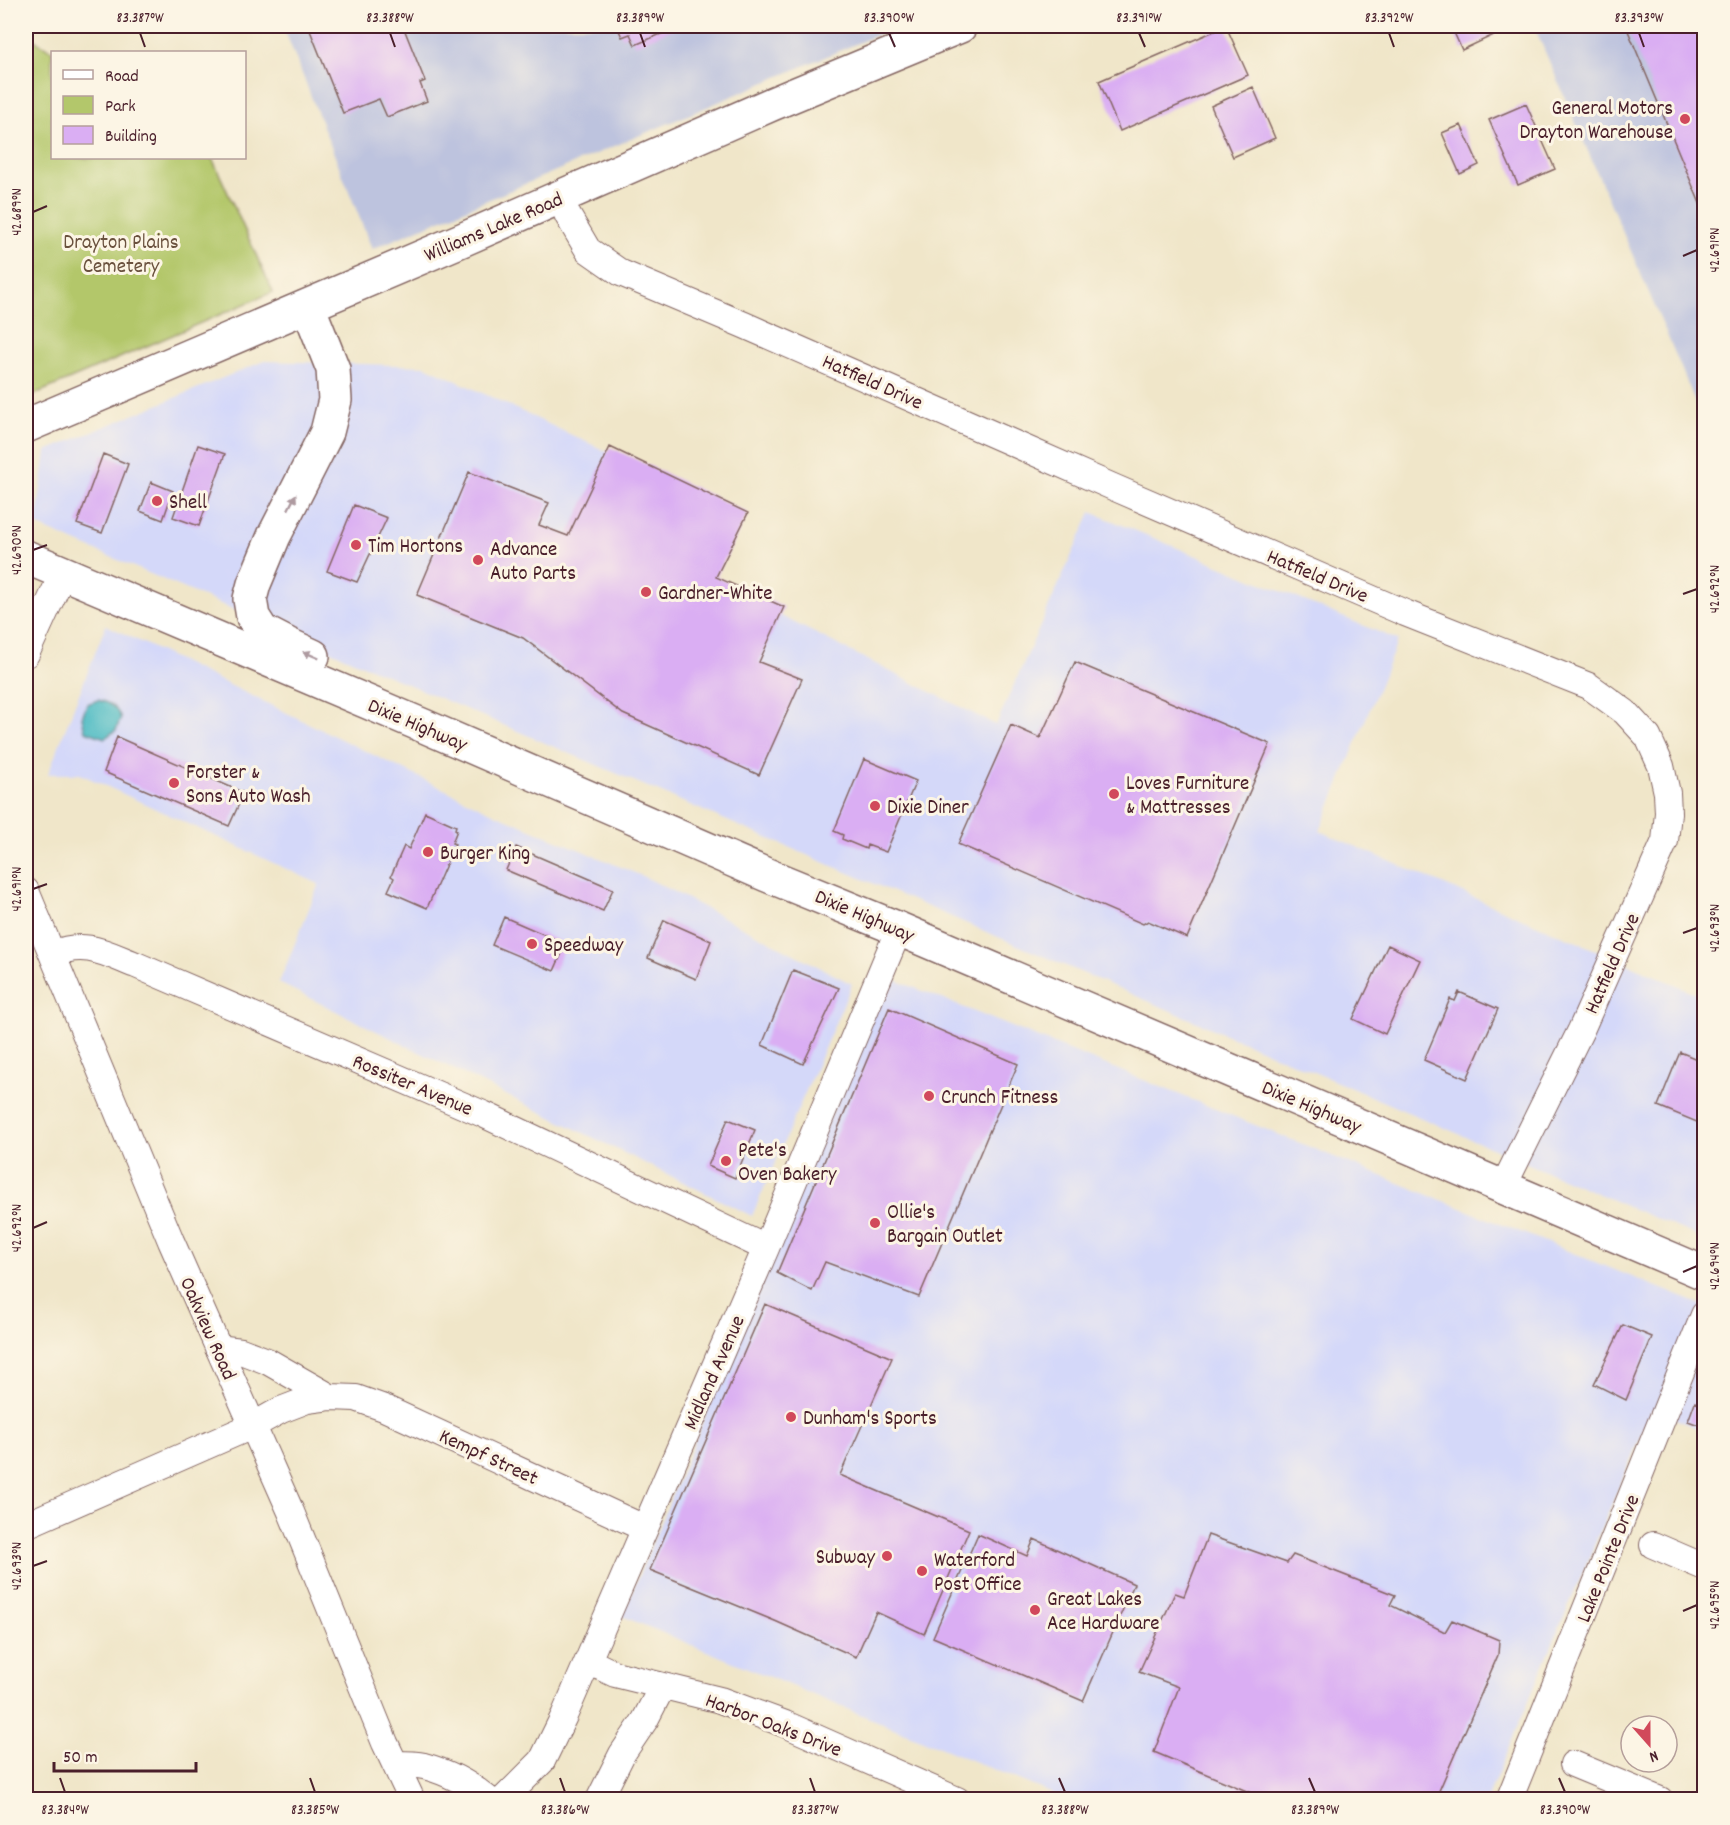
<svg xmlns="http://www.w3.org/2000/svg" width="1730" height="1825" viewBox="0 0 1730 1825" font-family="Dekko,sans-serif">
<rect width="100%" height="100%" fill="#fcf5e5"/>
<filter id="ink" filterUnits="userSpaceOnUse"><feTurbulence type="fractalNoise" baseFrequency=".0167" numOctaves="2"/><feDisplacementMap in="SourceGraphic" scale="12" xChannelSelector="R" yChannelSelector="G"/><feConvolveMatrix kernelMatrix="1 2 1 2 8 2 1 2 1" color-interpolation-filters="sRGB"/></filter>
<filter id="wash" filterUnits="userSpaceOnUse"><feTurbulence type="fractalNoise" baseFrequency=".008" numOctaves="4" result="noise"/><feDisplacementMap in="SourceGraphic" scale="24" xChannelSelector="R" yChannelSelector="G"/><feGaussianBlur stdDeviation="1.35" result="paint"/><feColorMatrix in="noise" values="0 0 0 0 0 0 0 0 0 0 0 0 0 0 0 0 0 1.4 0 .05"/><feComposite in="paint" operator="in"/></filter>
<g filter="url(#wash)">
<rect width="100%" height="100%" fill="#f0e6c9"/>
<!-- built -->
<path fill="#d4d8f9" d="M264 361 425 366 739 514 708 579 996 725 1091 512 1398 640 1320 831 1704 997V1239L36 525 46 451Z
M106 625 495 814 649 879 852 984 752 1216 279 983 319 884 80 774H48Z
M888 977 1704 1306V1431L1652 1409 1487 1799H1065L622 1616Z"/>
<!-- industrial -->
<path fill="#bdc3de" d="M283 26H898L372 249Z
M1534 26H1704V423L1677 358Z"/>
<!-- green -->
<path fill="#b3c76b" stroke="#7e734b" stroke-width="1.5" d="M26 35 54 52H52V158H212L273 292 26 398Z"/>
<!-- water -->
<path fill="#4dbbc4" stroke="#4c6d78" stroke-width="1.5" d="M98 700C110 703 116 707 121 718L116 730 105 738 85 731 82 717 87 704Z"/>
<g id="blocks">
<!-- building -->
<path fill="#daaef3" d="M315 26H403L425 81 420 83 427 101 387 117 379 99 343 113 309 28Z
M617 26H680L635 45 630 34 622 37Z
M1226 26 1248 75 1120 131 1099 81Z
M1451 26H1492L1496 34 1462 50Z
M1626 26H1704V213Z
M1253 87 1275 138 1233 157 1211 106Z
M1526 104 1555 169 1518 185 1489 120Z
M1461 125 1479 165 1460 174 1442 133Z
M198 445 225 454 199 526 173 517Z
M610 447 748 513 716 577 784 607 759 662 802 679 759 775 623 714 523 638 417 595 469 472 549 503 539 525 568 536Z
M103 454 128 464 102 533 77 524Z
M151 482 173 491 163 520 140 511Z
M354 505 387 518 357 582 327 571Z
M1075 662 1270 744 1187 938 1148 921 1143 924 958 844 1011 725 1040 738Z
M117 737 244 793 229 826 104 772Z
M864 759 916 781 886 852 867 845 866 849 842 839 843 835 834 831Z
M425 812 456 826 455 829 457 830 452 843 455 844 427 908 388 891 394 878 391 876 404 846 409 849Z
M516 847 613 889 603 911 506 870Z
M504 917 566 944 554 971 492 945Z
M664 920 711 941 696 979 648 958Z
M1388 945 1420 960 1385 1034 1353 1019Z
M793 970 839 988 803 1064 762 1045Z
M1459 992 1498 1009 1467 1079 1424 1060 1450 999 1455 1001Z
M889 1008 1018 1064 919 1297 825 1262 812 1291 777 1273Z
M1680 1052 1704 1062V1125L1658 1106Z
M728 1119 755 1130 735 1178 708 1166Z
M765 1304 892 1358 840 1475 969 1530 924 1634 876 1612 856 1657 775 1621 650 1570Z
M1623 1325 1652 1337 1626 1400 1594 1384Z
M1695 1402 1704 1406V1427L1688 1421Z
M978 1534 1027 1556 1034 1539 1134 1584 1083 1701 933 1637Z
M1208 1535 1287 1563 1293 1555 1395 1595 1390 1605 1445 1632 1452 1620 1499 1640 1498 1655 1435 1800H1246L1249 1792 1154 1752 1179 1687 1139 1672 1175 1593 1184 1596Z"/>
</g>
</g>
<g filter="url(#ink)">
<use href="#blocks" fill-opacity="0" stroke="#846562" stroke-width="1.5"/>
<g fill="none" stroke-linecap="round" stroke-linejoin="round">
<defs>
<path id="minor" d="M560 197 568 216 588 250 621 273 744 325 1113 487 1405 613 1589 686 1625 712 1648 737 1661 766 1667 793 1668 813 1665 841 1581 1030 1503 1187
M26 654 63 573
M26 891 171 1241 291 1512 385 1743 412 1800
M53 954C85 940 105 953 136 965L483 1114 766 1248
M218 1348 241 1351 267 1361 330 1397
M26 1525 252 1426 281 1410 307 1400 330 1397 356 1398 384 1408 644 1528
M1653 1545 1704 1567
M588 1661 615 1674 720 1700 785 1724 957 1800
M395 1764C404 1764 415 1764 424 1766 447 1772 471 1785 489 1800
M1573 1764 1660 1800
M503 1800 542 1761 564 1716 766 1248 899 929
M599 1800 622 1754 645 1720 662 1687
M1509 1800 1704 1315"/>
<path id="major" d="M308 306 333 369 335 400 327 432 274 536 254 584 250 599 253 617 262 631 287 644 313 656
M26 426 464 239 772 104 960 26
M26 557 424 726 767 875 899 929 1704 1273"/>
</defs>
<!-- minor casing -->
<use href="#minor" stroke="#846562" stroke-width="28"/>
<!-- major casing -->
<use href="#major" stroke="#846562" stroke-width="36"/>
<!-- minor -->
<use href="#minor" stroke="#fff" stroke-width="26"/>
<!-- major -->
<use href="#major" stroke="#fff" stroke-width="33"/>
</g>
<!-- one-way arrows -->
<defs><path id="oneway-solid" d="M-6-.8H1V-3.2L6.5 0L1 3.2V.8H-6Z" transform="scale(1.5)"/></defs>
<g fill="#ae9aa0">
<use href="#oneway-solid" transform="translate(292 502) rotate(-63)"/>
<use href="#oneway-solid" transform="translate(311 655) rotate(-157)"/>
</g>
</g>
<!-- ticks -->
<path fill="none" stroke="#4a1f2b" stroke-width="2" d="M140 33 145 47M390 33 395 47M640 33 645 47M889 33 895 47M1139 33 1145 47M1389 33 1394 47M1639 33 1644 47M33 212 47 206M1683 256 1697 250M33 550 47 545M1683 594 1697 589M33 889 47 884M1683 933 1697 928M33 1228 47 1222M1683 1272 1697 1266M33 1566 47 1561M1683 1611 1697 1605M60 1778 65 1792M310 1778 315 1792M560 1778 565 1792M810 1778 815 1792M1059 1778 1065 1792M1309 1778 1315 1792M1559 1778 1565 1792"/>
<!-- markers -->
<g fill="#d1495b" stroke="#fcf5e5" stroke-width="2">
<circle cx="1685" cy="119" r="6"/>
<circle cx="157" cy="501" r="6"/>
<circle cx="356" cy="545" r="6"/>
<circle cx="478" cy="560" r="6"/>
<circle cx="646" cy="592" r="6"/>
<circle cx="174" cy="783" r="6"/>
<circle cx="1114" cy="794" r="6"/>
<circle cx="875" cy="806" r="6"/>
<circle cx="428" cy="852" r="6"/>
<circle cx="532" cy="944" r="6"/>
<circle cx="929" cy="1096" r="6"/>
<circle cx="726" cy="1161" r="6"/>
<circle cx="875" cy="1223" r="6"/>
<circle cx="791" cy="1417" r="6"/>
<circle cx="887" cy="1556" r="6"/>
<circle cx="922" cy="1571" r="6"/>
<circle cx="1035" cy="1610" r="6"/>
</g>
<g text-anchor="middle" stroke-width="6" stroke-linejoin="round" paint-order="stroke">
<!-- poi labels -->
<g font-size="21" fill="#4a1f2b" stroke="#fcf5e5" text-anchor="start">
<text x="1673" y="114" text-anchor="end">General Motors<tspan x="1673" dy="24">Drayton Warehouse</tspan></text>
<text x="169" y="508">Shell</text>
<text x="368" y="552">Tim Hortons</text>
<text x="490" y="555">Advance<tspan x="490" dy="24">Auto Parts</tspan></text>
<text x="658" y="599">Gardner-White</text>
<text x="186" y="778">Forster &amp;<tspan x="186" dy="24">Sons Auto Wash</tspan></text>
<text x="1126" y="789">Loves Furniture<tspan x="1126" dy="24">&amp; Mattresses</tspan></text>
<text x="887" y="813">Dixie Diner</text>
<text x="440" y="859">Burger King</text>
<text x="544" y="951">Speedway</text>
<text x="941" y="1103">Crunch Fitness</text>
<text x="738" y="1156">Pete's<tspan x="738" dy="24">Oven Bakery</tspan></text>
<text x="887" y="1218">Ollie's<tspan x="887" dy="24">Bargain Outlet</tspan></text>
<text x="803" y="1424">Dunham's Sports</text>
<text x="875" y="1563" text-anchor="end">Subway</text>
<text x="934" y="1566">Waterford<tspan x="934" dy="24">Post Office</tspan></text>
<text x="1047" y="1605">Great Lakes<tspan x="1047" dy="24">Ace Hardware</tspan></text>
</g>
<!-- street labels -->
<g font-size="21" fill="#4a1f2b" stroke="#fcf5e5">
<text transform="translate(493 226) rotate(-23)" y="7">Williams Lake Road</text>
<text transform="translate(873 381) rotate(24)" y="7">Hatfield Drive</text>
<text transform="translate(1318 575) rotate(23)" y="7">Hatfield Drive</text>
<text transform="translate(418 724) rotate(23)" y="7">Dixie Highway</text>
<text transform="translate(865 915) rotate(23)" y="7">Dixie Highway</text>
<text transform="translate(1611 963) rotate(-66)" y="7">Hatfield Drive</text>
<text transform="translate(413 1084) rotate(23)" y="7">Rossiter Avenue</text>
<text transform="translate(1312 1106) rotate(23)" y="7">Dixie Highway</text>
<text transform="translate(209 1328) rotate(66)" y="7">Oakview Road</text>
<text transform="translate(713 1372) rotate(-66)" y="7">Midland Avenue</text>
<text transform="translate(489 1456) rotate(25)" y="7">Kempf Street</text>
<text transform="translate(1607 1558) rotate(-68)" y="7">Lake Pointe Drive</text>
<text transform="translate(774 1724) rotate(21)" y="7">Harbor Oaks Drive</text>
</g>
<!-- park labels -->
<g font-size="21" fill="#6a513e" stroke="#fcf5e5">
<text x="121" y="248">Drayton Plains<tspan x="121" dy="24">Cemetery</tspan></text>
</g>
</g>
<!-- margin -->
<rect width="1730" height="1825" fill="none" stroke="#fcf5e5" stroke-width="66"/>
<!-- legend -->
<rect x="51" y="51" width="195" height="108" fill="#fcf5e5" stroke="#b59f9b" stroke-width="1.5"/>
<rect x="63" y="70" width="30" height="9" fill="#ffffff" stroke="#b59f9b" stroke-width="1.5"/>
<text x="105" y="81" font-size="18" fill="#4a1f2b">Road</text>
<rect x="63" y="96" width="30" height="18" fill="#b3c76b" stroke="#b59f9b" stroke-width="1.5"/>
<text x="105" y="111" font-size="18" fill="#4a1f2b">Park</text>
<rect x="63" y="126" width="30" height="18" fill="#daaef3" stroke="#b59f9b" stroke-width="1.5"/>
<text x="105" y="141" font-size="18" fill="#4a1f2b">Building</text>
<!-- north arrow -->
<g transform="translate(1649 1744) rotate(159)"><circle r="28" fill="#fcf5e5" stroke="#b59f9b" stroke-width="1.5"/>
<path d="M0-4.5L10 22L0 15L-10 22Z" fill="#d1495b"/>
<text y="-9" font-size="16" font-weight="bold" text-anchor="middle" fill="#4a1f2b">N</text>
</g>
<!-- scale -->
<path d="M54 1762v9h142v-9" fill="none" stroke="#4a1f2b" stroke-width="3"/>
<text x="63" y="1762" font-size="18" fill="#4a1f2b" stroke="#fcf5e5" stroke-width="4.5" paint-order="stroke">50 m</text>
<rect x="33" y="33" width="1664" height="1759" fill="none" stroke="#4a1f2b" stroke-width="2"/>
<g font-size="15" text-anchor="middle" fill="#4a1f2b">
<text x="140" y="22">83.387°W</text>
<text x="390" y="22">83.388°W</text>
<text x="640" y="22">83.389°W</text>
<text x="889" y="22">83.390°W</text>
<text x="1139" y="22">83.391°W</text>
<text x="1389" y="22">83.392°W</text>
<text x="1639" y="22">83.393°W</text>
<text transform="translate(16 212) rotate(-90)" y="5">42.689°N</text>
<text transform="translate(1714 250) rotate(-90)" y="5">42.691°N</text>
<text transform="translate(16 550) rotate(-90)" y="5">42.690°N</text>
<text transform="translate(1714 589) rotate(-90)" y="5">42.692°N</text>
<text transform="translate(16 889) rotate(-90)" y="5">42.691°N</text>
<text transform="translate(1714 928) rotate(-90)" y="5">42.693°N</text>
<text transform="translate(16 1228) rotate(-90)" y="5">42.692°N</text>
<text transform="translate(1714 1266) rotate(-90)" y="5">42.694°N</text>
<text transform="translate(16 1566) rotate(-90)" y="5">42.693°N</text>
<text transform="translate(1714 1605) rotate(-90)" y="5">42.695°N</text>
<text x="65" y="1814">83.384°W</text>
<text x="315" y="1814">83.385°W</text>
<text x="565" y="1814">83.386°W</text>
<text x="815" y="1814">83.387°W</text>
<text x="1065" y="1814">83.388°W</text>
<text x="1315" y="1814">83.389°W</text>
<text x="1565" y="1814">83.390°W</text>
</g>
</svg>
